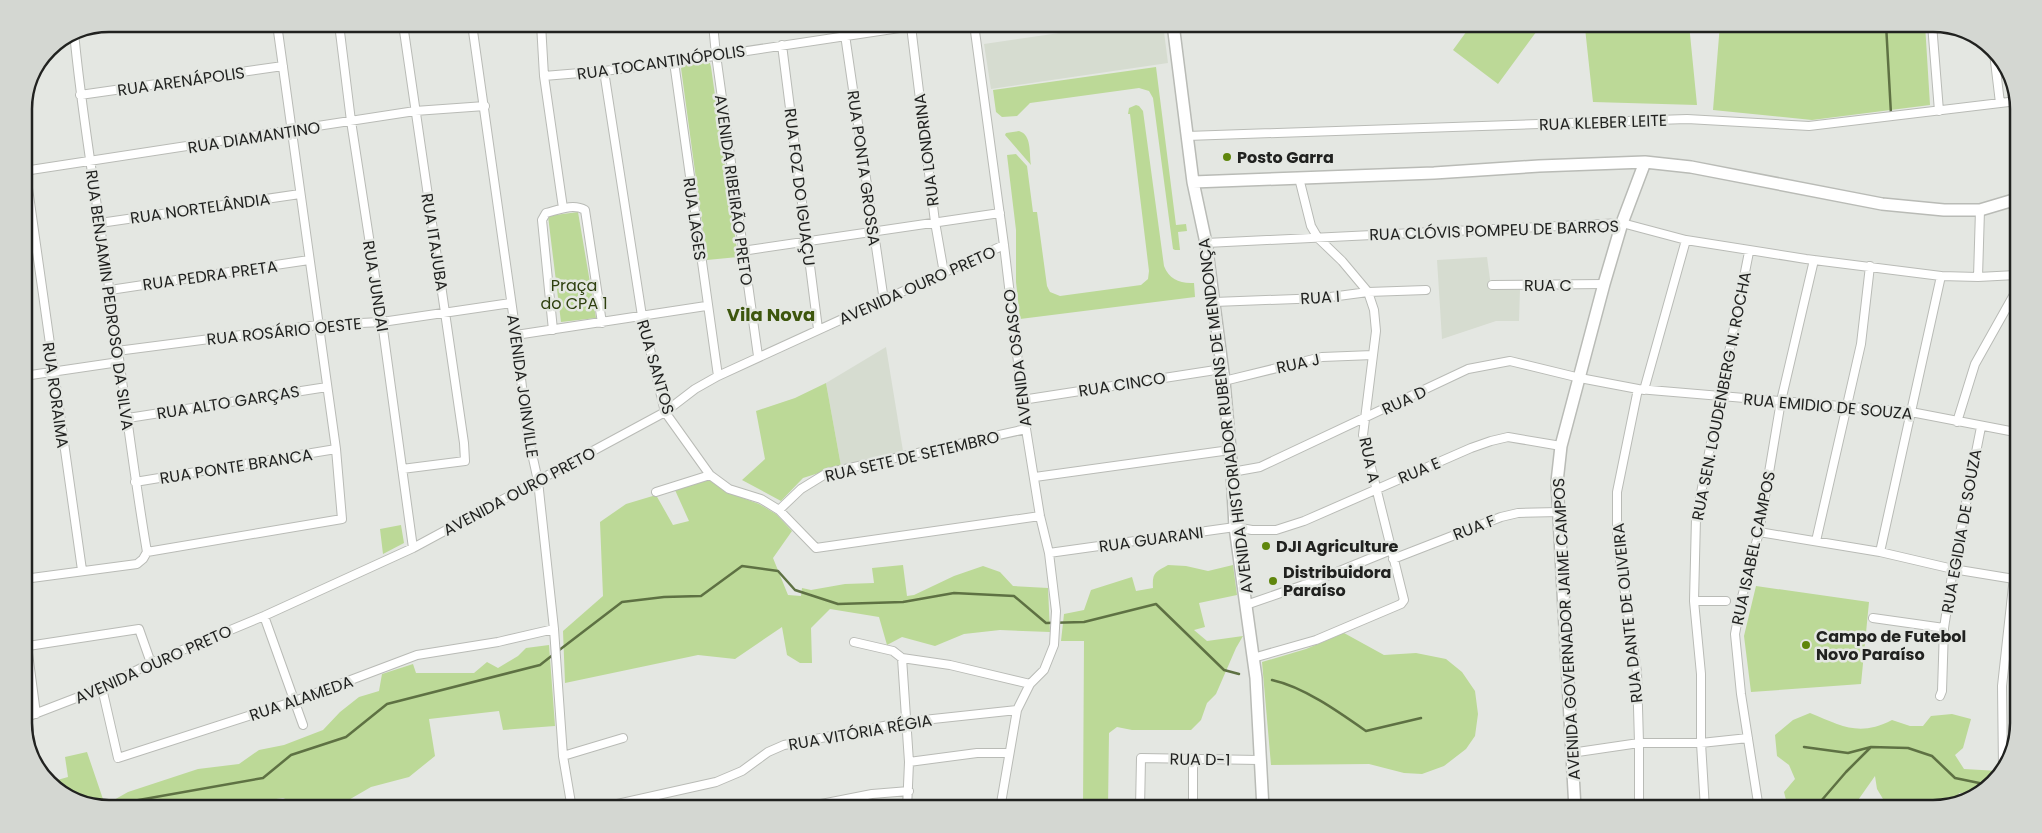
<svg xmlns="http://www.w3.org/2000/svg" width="2042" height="833" viewBox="0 0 2042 833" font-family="Poppins,sans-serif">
<rect width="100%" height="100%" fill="#e4e7e2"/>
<!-- built -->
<path fill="#d6dcd0" d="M1122 24H1163L1168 63 991 89 984 44Z
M1487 257 1491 287 1520 289 1519 321H1496L1442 339 1437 260Z
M886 347 903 451 841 466 826 383Z"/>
<!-- green -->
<path fill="#bcd997" d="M1472 24H1542L1498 84 1453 50Z
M1636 24H1689L1697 105 1593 102 1585 28Z
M1720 24H1925L1930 105 1812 120 1713 110Z
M705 62 710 63 711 67 738 257 707 260 681 68 684 65Z
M1156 67 1176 225 1186 224 1187 231 1178 232 1180 250H1175L1173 249 1153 98 1149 91 1139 88 1030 103 1017 116 1002 117 996 112 993 90Z
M1136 105 1139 106 1143 111 1164 266C1169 279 1180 284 1194 283L1195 297 1020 319 1016 282V230L1007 155 1016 154 1027 166 1033 212H1037L1047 286 1050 292 1060 296 1141 285 1148 279 1149 271 1130 114H1128L1129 108Z
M1019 131C1032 135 1029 153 1031 165L1005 135 1006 133Z
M578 212 596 318 561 322 548 216Z
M826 383 841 466 803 478 781 501 742 480 765 459 756 411 795 398Z
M709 478 727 492 759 504 776 514 792 531 773 558 788 595 801 596 802 588 811 590 845 584 874 583 872 568 903 565 907 596 914 595 954 576 983 566 1000 572 1013 586 1048 588 1050 632 1000 630 964 634 935 646 902 637 887 645 879 617 830 609 811 628 812 663H800L787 655 782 627 735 659 698 655 565 683 563 631 603 596 600 522 626 504 656 495 673 525 689 521 675 490Z
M401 525 404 543 383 554 380 529Z
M1168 565 1186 566 1208 571 1233 565 1237 595 1199 603 1205 627 1194 630 1207 641 1243 636 1236 648 1216 694 1207 703 1201 720 1191 730H1132L1117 727 1109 733 1108 809H1083L1084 641H1061L1064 614 1084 610 1091 590 1132 577 1136 591 1153 588C1152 573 1155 572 1168 565Z
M1756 586 1869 602 1861 684 1751 692 1744 636Z
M1344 633 1384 655 1416 653 1446 659 1462 672 1475 691 1478 714 1475 736 1466 749 1444 766 1422 774 1404 773 1369 764 1271 765 1262 662 1306 649Z
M549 645 555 726 503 730 499 711 429 719 435 756 409 777 371 787 333 809H311L283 798 236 805 228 809H109L77 803 50 782 68 777 65 757 87 752 105 805 128 792 198 769 239 764 259 750 284 745 323 730 340 712 359 697 379 691 382 674 413 664 416 673H474L487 662 498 668 518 656 526 648Z
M1810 713C1842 726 1859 737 1892 720L1910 726H1923L1931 716 1952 714 1971 719 1963 748 1955 755 1964 769 1999 771V772L1982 793H1959L1956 802 1940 807 1886 804 1877 789 1875 776 1856 803 1845 809H1804L1803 799 1786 800 1784 792 1795 779 1789 765 1777 756 1775 735 1793 720Z"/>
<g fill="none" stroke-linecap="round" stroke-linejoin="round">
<!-- stream -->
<path stroke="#5e7143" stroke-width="2.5" d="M1886 24 1891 114
M558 651 622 602 664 597 701 596 742 566 778 571 795 590 838 604 903 602 954 593 1014 596 1046 623 1084 622 1156 604 1224 670 1239 674
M1272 680C1304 687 1339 712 1366 731L1421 718
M1804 747 1848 753 1871 747 1908 748 1932 756 1955 778 1984 784 1992 780
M1815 808 1846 772 1870 748
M107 809 133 801 263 778 291 755 346 737 387 704 540 665 554 654"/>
<defs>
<path id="street" d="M339 24 351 121 382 322 413 548
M472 24 516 335 527 431 538 481 554 629 563 756 572 809
M541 24 544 76 563 208
M713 24 716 55 758 356
M974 24 1004 245 1026 429 1040 516 1049 553 1056 611 1054 645 1044 670 1030 684 1017 710 1000 809
M1932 24 1939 111
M911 26 935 222 944 273
M76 30 124 24
M845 35 884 301
M782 45 818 329
M1994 53 2000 103
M674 62 718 376
M604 71 642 316 665 412 710 475 729 489 761 499 779 510 816 548 1040 516
M544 76 604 71 674 62 926 24
M80 95 283 66
M1187 136 1687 119 1809 126 2017 101
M24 160 82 570
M24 171 415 111 485 106
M100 223 300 194
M1206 243 1622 223 1686 240 1806 259 1941 276 1978 277 2016 275
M742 251 1000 213
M1978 277 1980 210
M1492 285 1604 284
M110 290 309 260
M1214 302 1323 298 1368 292 1426 290
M553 330 542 220 546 213C558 210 573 203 585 210L602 323
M516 335 706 306
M117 351 318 325 382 322 511 303
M24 376 119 362
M1224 381 1322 357 1373 355
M1638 389 1617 492V540L1637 672 1639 743V809
M1644 390 1686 240
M1022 400 1222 369
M128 418 327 387
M1957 422 1975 364 2016 291
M402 469 465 461 464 443 403 24
M1232 472 1260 467 1468 369 1510 361 1580 378 1638 389 1911 412 2015 432
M1035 477 1230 450
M135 482 336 449
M656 492 710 475
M779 510 801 489 827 473 1026 429
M1759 532 1880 552 1953 569 2014 579
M1816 541 1861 344 1870 266
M147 552 342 519 336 449 277 24
M1880 552 1941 276
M1049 553 1235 527 1252 530H1276L1304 521 1471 448 1491 441 1508 437 1561 446
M1393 559 1501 517 1518 513 1559 512
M24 579 137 564 143 559 147 552C132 464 122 375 109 287 97 202 82 118 74 32
M1694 601H1726
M1246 605 1315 581 1391 550
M264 616 303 725
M1873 618 1944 628
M24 623 36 714
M854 642 893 651 902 658 950 665 1030 684
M28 646 139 629 151 663
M902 658 909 762 907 809
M1253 658 1316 640 1401 604 1404 600 1363 435 1376 331 1374 310 1368 292 1342 261 1318 238 1311 226 1299 178
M102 688 118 758 295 701 417 655 498 642 554 629
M1940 696 1942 691 1944 628 1953 569 1981 427
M24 718 102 688 151 663 264 616 413 548 665 412 695 389 718 376 1004 245
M1571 753 1639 743H1701L1748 738
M563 756 623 738
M909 762 977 753H1009
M2003 767 2002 686 2014 577
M908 802 925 809
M595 809 716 782 742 771 768 752 784 745 905 722 1017 710
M796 809 872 794 909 791
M1140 809 1141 758 1259 760
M1193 809V758
M1705 809 1701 743V674L1694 601 1696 518 1749 252
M1759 809 1741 694 1735 634 1742 597 1759 532 1781 401 1814 260"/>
<path id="secondary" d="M1173 24 1193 182 1206 243 1224 381 1232 472 1235 527 1256 678 1263 809
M1193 182 1434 173 1539 166 1645 162 1691 167 1882 204 1944 210H1980L2017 199
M1575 809 1557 482 1561 446 1604 284 1622 223 1645 162"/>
</defs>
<!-- street casing -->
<use href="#street" stroke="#b9bbb6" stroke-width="10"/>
<!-- secondary casing -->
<use href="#secondary" stroke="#b9bbb6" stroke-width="14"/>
<!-- street -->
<use href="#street" stroke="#fff" stroke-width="8"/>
<!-- secondary -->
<use href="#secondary" stroke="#fff" stroke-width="11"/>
</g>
<!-- markers -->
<g fill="#5f860c" stroke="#e4e7e2" stroke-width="2">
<circle cx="1227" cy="157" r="5"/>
<circle cx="1266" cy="546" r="5"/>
<circle cx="1273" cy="581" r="5"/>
<circle cx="1806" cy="645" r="5"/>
</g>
<g text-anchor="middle" stroke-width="5" stroke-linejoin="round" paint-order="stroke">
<!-- street labels -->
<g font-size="16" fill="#212220" stroke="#e4e7e2">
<text transform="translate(661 62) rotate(-8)" y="6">RUA TOCANTINÓPOLIS</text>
<text transform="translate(181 81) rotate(-8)" y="6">RUA ARENÁPOLIS</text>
<text transform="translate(1603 122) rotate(-2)" y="6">RUA KLEBER LEITE</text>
<text transform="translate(254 137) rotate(-9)" y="6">RUA DIAMANTINO</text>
<text transform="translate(926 150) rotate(-97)" y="6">RUA LONDRINA</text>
<text transform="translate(864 168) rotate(82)" y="6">RUA PONTA GROSSA</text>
<text transform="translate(800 187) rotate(83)" y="6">RUA FOZ DO IGUAÇU</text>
<text transform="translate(734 190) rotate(82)" y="6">AVENIDA RIBEIRÃO PRETO</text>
<text transform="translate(200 208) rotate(-8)" y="6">RUA NORTELÂNDIA</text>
<text transform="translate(695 219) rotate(82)" y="6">RUA LAGES</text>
<text transform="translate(1494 230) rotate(-2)" y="6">RUA CLÓVIS POMPEU DE BARROS</text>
<text transform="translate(435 242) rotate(81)" y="6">RUA ITAJUBA</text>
<text transform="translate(210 275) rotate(-8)" y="6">RUA PEDRA PRETA</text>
<text transform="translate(917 285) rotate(-24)" y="6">AVENIDA OURO PRETO</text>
<text x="1548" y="291">RUA C</text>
<text transform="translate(376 286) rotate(81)" y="6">RUA JUNDAI</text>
<text transform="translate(1320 297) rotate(-4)" y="6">RUA I</text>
<text transform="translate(110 300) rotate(82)" y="6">RUA BENJAMIN PEDROSO DA SILVA</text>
<text transform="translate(284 331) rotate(-6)" y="6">RUA ROSÁRIO OESTE</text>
<text transform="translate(1017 358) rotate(-97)" y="6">AVENIDA OSASCO</text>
<text transform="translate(1298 363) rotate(-12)" y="6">RUA J</text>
<text transform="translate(656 367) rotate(74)" y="6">RUA SANTOS</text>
<text transform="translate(1122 384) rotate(-9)" y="6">RUA CINCO</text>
<text transform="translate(523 386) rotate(82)" y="6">AVENIDA JOINVILLE</text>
<text transform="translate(56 395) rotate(82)" y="6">RUA RORAIMA</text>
<text transform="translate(1721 396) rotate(-79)" y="6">RUA SEN. LOUDENBERG N. ROCHA</text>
<text transform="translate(1404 400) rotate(-25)" y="6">RUA D</text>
<text transform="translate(228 402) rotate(-9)" y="6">RUA ALTO GARÇAS</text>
<text transform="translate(1828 406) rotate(5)" y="6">RUA EMIDIO DE SOUZA</text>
<text transform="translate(1225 416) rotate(-97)" y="6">AVENIDA HISTORIADOR RUBENS DE MENDONÇA</text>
<text transform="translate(912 456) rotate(-13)" y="6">RUA SETE DE SETEMBRO</text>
<text transform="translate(1370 460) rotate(78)" y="6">RUA A</text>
<text transform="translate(236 466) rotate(-9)" y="6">RUA PONTE BRANCA</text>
<text transform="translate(1419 470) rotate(-23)" y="6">RUA E</text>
<text transform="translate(519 491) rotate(-28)" y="6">AVENIDA OURO PRETO</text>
<text transform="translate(1474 527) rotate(-21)" y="6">RUA F</text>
<text transform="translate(1961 531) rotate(-80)" y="6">RUA EGIDIA DE SOUZA</text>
<text transform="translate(1151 539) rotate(-8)" y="6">RUA GUARANI</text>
<text transform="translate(1753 548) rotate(-78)" y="6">RUA ISABEL CAMPOS</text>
<text transform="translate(1627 613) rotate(-96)" y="6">RUA DANTE DE OLIVEIRA</text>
<text transform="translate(1566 629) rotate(-93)" y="6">AVENIDA GOVERNADOR JAIME CAMPOS</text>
<text transform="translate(153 664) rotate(-24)" y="6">AVENIDA OURO PRETO</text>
<text transform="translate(301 698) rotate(-19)" y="6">RUA ALAMEDA</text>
<text transform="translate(860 732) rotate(-10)" y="6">RUA VITÓRIA RÉGIA</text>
<text transform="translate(1200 759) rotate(1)" y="6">RUA D-1</text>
</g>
<!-- poi labels -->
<g font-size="16" font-weight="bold" fill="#212220" stroke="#e4e7e2" text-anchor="start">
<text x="1237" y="163">Posto Garra</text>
<text x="1276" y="552">DJI Agriculture</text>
<text x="1283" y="578">Distribuidora<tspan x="1283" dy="18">Paraíso</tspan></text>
<text x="1816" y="642">Campo de Futebol<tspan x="1816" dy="18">Novo Paraíso</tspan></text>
</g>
<!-- park labels -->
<g font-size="16" fill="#2e400f" stroke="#e4e7e2">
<text x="574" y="291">Praça<tspan x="574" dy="18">do CPA 1</tspan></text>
</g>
<!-- neighbourhood labels -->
<g font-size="18" font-weight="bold" fill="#3d560d" stroke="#e4e7e2">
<text x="771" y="321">Vila Nova</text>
</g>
</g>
<!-- crop -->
<path d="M0 0H2042V833H0ZM109 32H1933A77 77 0 0 1 2010 109V723A77 77 0 0 1 1933 800H109A77 77 0 0 1 32 723V109A77 77 0 0 1 109 32Z" fill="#d4d7d2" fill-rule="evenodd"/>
<path fill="none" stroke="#212220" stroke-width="2.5" d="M109 32H1933A77 77 0 0 1 2010 109V723A77 77 0 0 1 1933 800H109A77 77 0 0 1 32 723V109A77 77 0 0 1 109 32Z"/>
</svg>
